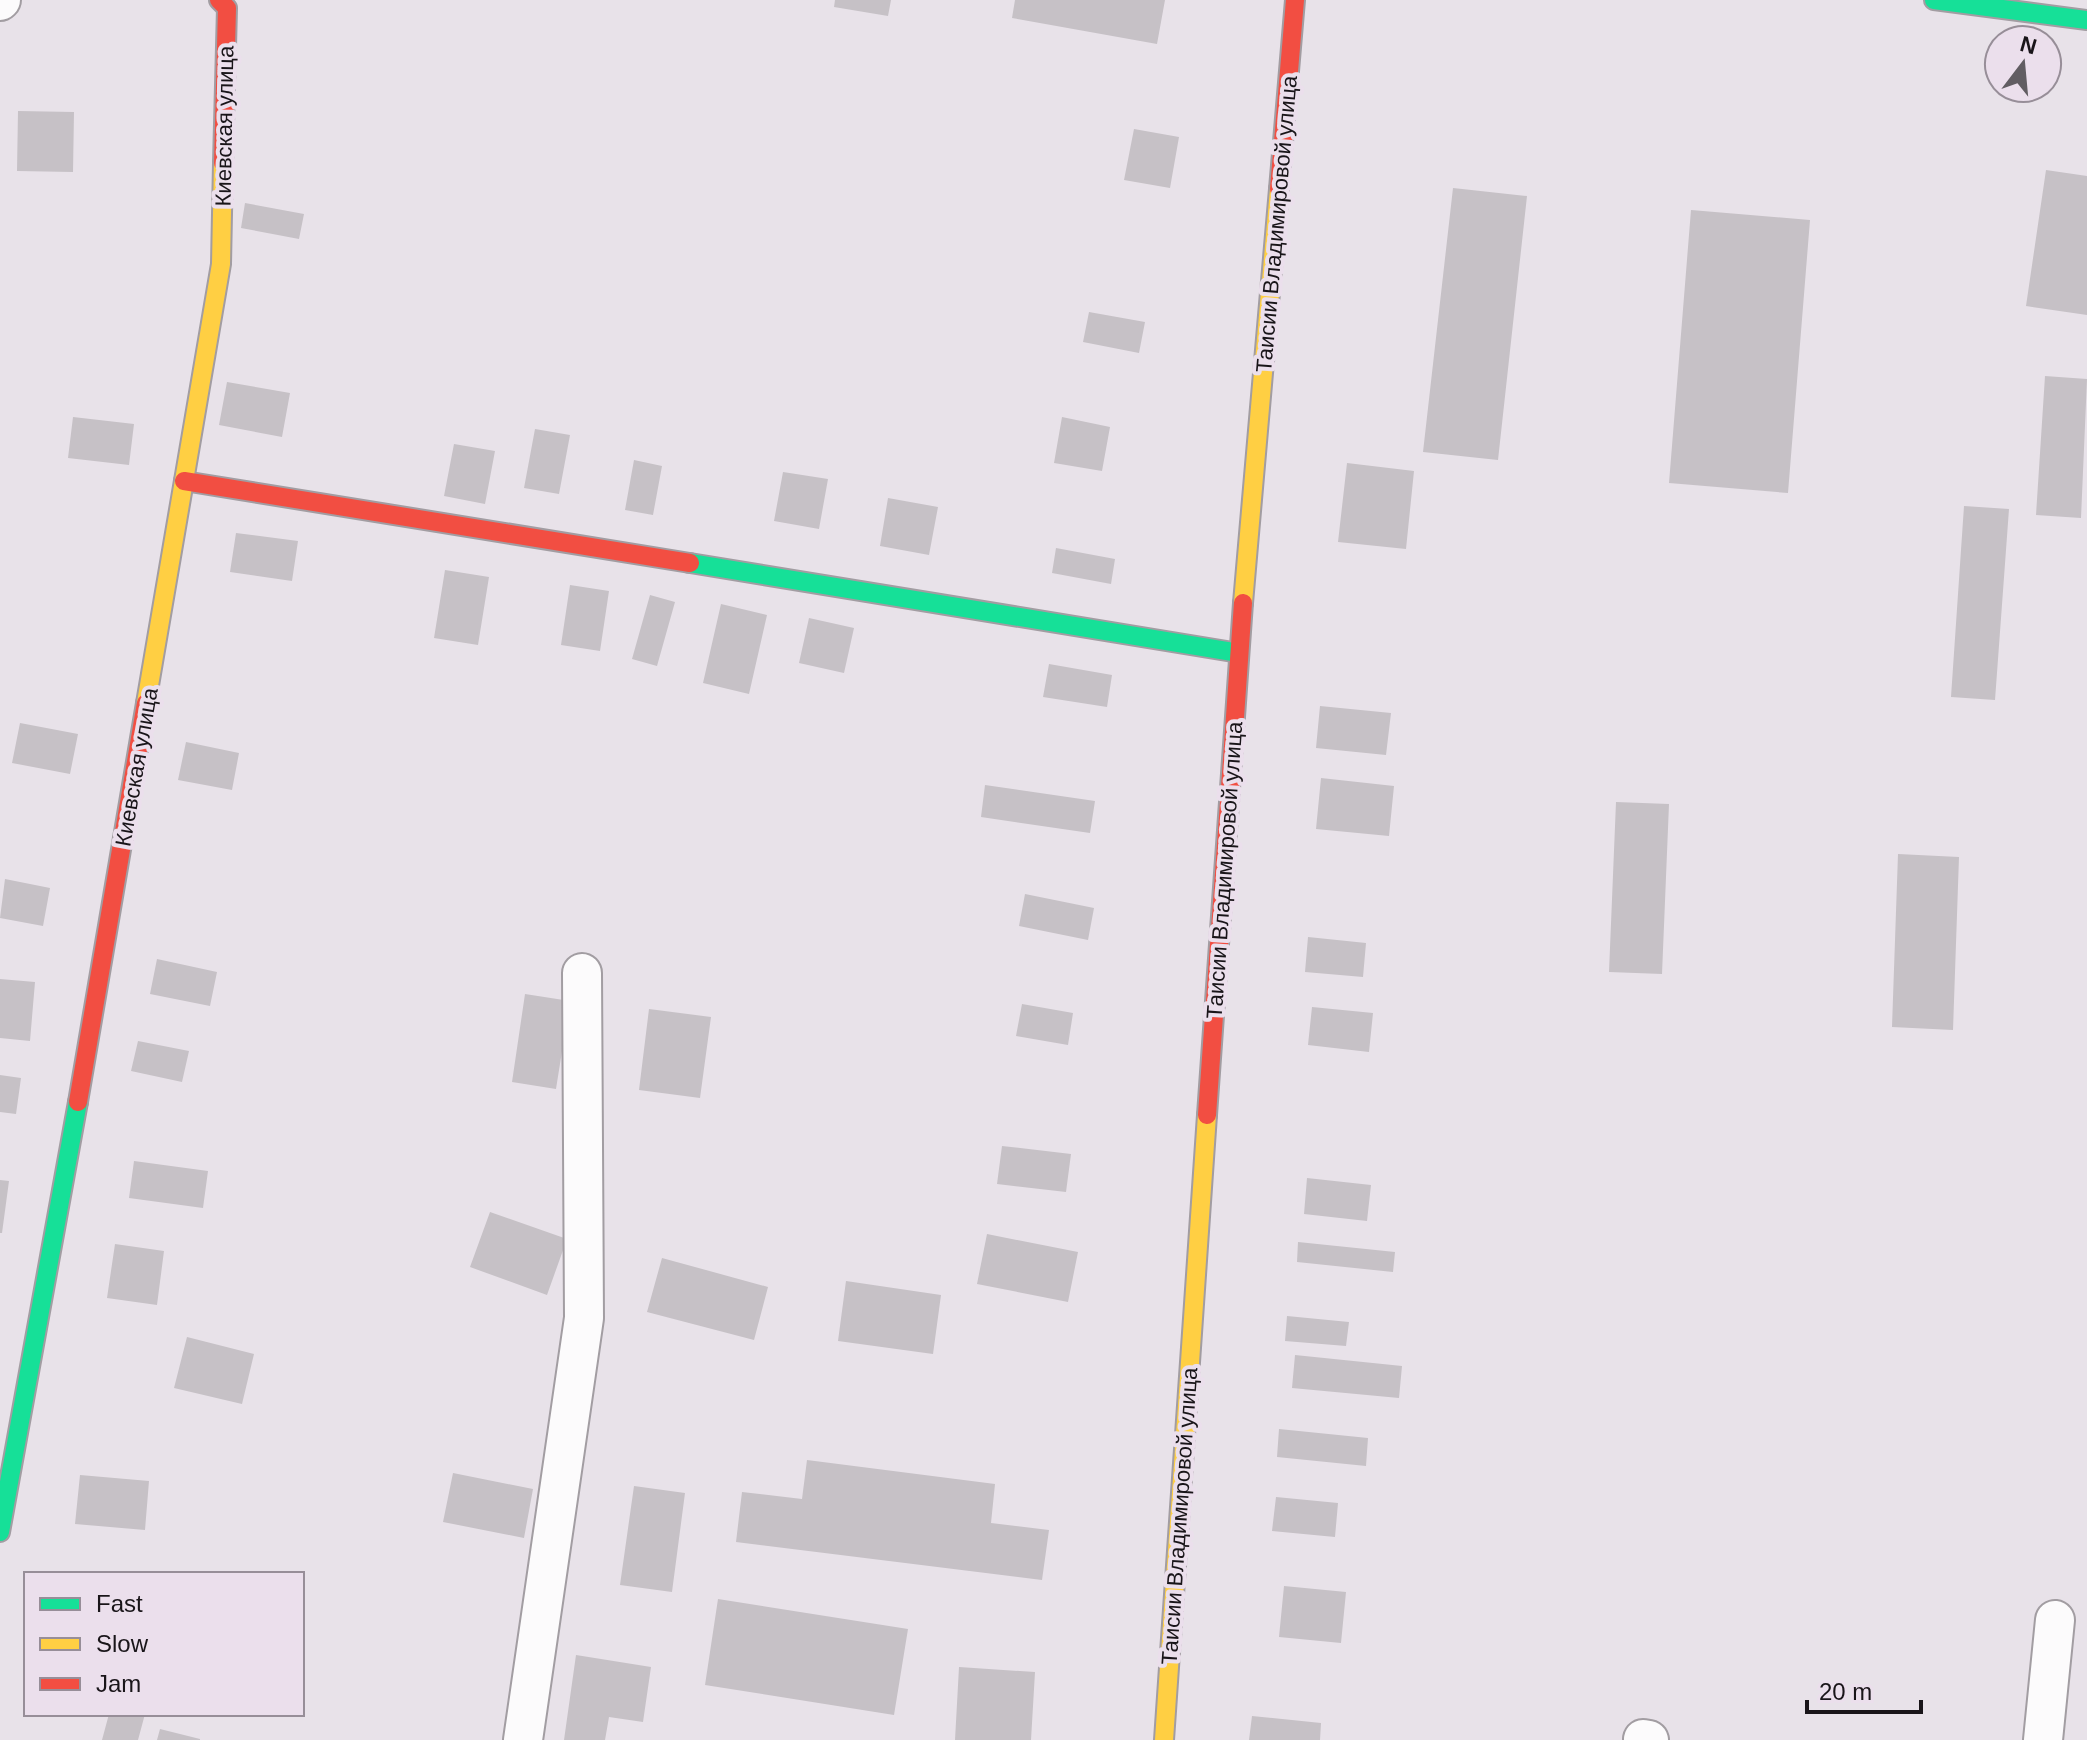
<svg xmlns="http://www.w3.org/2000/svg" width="2087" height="1740" viewBox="0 0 2087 1740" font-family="Helvetica,sans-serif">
<rect width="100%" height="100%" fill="#e8e2e9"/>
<!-- building -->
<path fill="#c6c1c6" d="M835 0H891L888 16 834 7Z
M1015 0H1165L1157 44 1012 18Z
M18 111 74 112 73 172 17 171Z
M1134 129 1179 137 1170 188 1124 180Z
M2046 170 2087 176V315L2026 306Z
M1453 188 1527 196 1498 460 1423 452Z
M245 203 304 214 299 239 241 228Z
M1691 210 1810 220 1788 493 1669 483Z
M1089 312 1145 322 1139 353 1083 342Z
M2045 376 2087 379 2081 518 2036 515Z
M227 382 290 393 282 437 219 425Z
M73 417 134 424 129 465 68 458Z
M1062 417 1110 427 1102 471 1054 463Z
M535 429 570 435 559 494 524 488Z
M454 444 495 451 485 504 444 496Z
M634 460 662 466 653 515 625 510Z
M1347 463 1414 471 1406 549 1338 542Z
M783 472 828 479 819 529 774 521Z
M888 498 938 507 929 555 880 546Z
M1964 506 2009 509 1995 700 1951 697Z
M236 533 298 541 292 581 230 572Z
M1056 548 1115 559 1111 584 1052 573Z
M445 570 489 577 478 645 434 638Z
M570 585 609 591 600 651 561 645Z
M650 595 675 602 657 666 632 659Z
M721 604 767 615 749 694 703 683Z
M809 618 854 628 844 673 799 663Z
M1049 664 1112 675 1107 707 1043 697Z
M1320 706 1391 713 1386 755 1316 748Z
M20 723 78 734 70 774 12 763Z
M186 742 239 753 232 790 178 780Z
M1321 778 1394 786 1389 836 1316 829Z
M985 785 1095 801 1090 833 981 817Z
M1616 802 1669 804 1662 974 1609 972Z
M1898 854 1959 857 1953 1030 1892 1027Z
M5 879 50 888 43 926 0 918Z
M1025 894 1094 908 1088 940 1019 926Z
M1308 937 1366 943 1363 977 1305 972Z
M157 959 217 972 210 1006 150 994Z
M0 979 35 982 30 1041 0 1038Z
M525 994 570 1001 556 1089 512 1082Z
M1022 1004 1073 1013 1068 1045 1016 1036Z
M1312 1007 1373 1013 1369 1052 1308 1045Z
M649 1009 711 1017 700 1098 639 1090Z
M138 1041 189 1051 182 1082 131 1071Z
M0 1075 21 1078 16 1114 0 1112Z
M1002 1146 1071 1154 1066 1192 997 1184Z
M134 1161 208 1171 203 1208 129 1198Z
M1307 1178 1371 1185 1367 1221 1304 1214Z
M0 1180 9 1181 2 1233H0Z
M490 1212 567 1239 547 1295 470 1267Z
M987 1234 1078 1252 1068 1302 977 1284Z
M1298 1242 1395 1252 1393 1272 1297 1262Z
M115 1244 164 1251 157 1305 107 1298Z
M662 1258 768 1287 754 1340 647 1312Z
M846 1281 941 1295 933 1354 838 1341Z
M1287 1316 1349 1322 1346 1346 1285 1341Z
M187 1337 254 1354 242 1404 174 1388Z
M1295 1355 1402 1366 1399 1398 1292 1388Z
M1279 1429 1368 1438 1366 1466 1277 1457Z
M807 1460 995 1484 991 1523 1049 1530 1042 1580 736 1542 742 1492 802 1499Z
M453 1473 533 1489 524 1538 443 1522Z
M80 1475 149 1481 145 1530 75 1524Z
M634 1486 685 1493 672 1592 620 1585Z
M1276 1497 1338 1503 1335 1537 1272 1531Z
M1284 1586 1346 1592 1341 1643 1279 1637Z
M718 1599 908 1629 894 1715 705 1685Z
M576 1655 651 1667 643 1722 609 1717 605 1740H564Z
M959 1667 1035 1672 1031 1740H955Z
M109 1714H145L138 1740H102Z
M1252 1716 1321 1723 1320 1740H1249Z
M160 1729 200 1739V1740H157Z"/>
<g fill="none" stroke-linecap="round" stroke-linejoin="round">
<defs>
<path id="street" d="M0 1 1 0
M1643 1739 1649 1740
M523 1740 584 1318 582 973
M2043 1740 2055 1620"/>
<path id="fast" d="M1934 0 2087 20
M690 563 1239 653
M0 1532 78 1102"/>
<path id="slow" d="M1243 603 1279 189
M146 703 221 264 223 163
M1164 1740 1207 1115"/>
<path id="jam" d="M219 0 227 8 223 163
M1279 189 1295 0
M184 481 690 563
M78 1102 146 703
M1207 1115 1243 603"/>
</defs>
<!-- street casing -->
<use href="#street" stroke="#a29da2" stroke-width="42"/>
<!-- fast casing -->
<use href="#fast" stroke="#a29da2" stroke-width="22"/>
<!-- slow casing -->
<use href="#slow" stroke="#a29da2" stroke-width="22"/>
<!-- jam casing -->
<use href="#jam" stroke="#a29da2" stroke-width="22"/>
<!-- street -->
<use href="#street" stroke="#fcfbfc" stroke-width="38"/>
<!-- fast -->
<use href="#fast" stroke="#16e098" stroke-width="18"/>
<!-- slow -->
<use href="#slow" stroke="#ffcf43" stroke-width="18"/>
<!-- jam -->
<use href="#jam" stroke="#f24e42" stroke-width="18"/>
</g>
<g text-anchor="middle" stroke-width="8" stroke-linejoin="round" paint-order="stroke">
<!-- street labels -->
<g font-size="22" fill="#191519" stroke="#ebdfec">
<text transform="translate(224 126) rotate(-89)" y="8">Киевская улица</text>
<text transform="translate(1276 224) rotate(-85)" y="8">Таисии Владимировой улица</text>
<text transform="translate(136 767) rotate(-80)" y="8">Киевская улица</text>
<text transform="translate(1224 870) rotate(-86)" y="8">Таисии Владимировой улица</text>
<text transform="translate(1179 1516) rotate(-86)" y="8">Таисии Владимировой улица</text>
</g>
</g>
<!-- legend -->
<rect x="24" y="1572" width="280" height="144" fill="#ebdfec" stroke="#978e98" stroke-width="2"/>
<rect x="40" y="1598" width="40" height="12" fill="#16e098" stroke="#978e98" stroke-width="2"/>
<text x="96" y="1612" font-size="24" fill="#191519">Fast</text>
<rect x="40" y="1638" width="40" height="12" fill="#ffcf43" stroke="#978e98" stroke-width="2"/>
<text x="96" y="1652" font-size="24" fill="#191519">Slow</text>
<rect x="40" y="1678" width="40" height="12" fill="#f24e42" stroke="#978e98" stroke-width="2"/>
<text x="96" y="1692" font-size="24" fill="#191519">Jam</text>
<!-- north arrow -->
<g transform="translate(2023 64) rotate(16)"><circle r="38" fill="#ebdfec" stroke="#978e98" stroke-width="2"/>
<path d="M0-6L14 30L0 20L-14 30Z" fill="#615d62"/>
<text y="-12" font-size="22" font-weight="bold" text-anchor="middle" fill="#191519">N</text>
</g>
<!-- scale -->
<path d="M1807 1700v12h114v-12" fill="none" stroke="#191519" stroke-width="4"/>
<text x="1819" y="1700" font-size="24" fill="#191519" stroke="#ebdfec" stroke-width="6" paint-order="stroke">20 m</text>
</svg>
